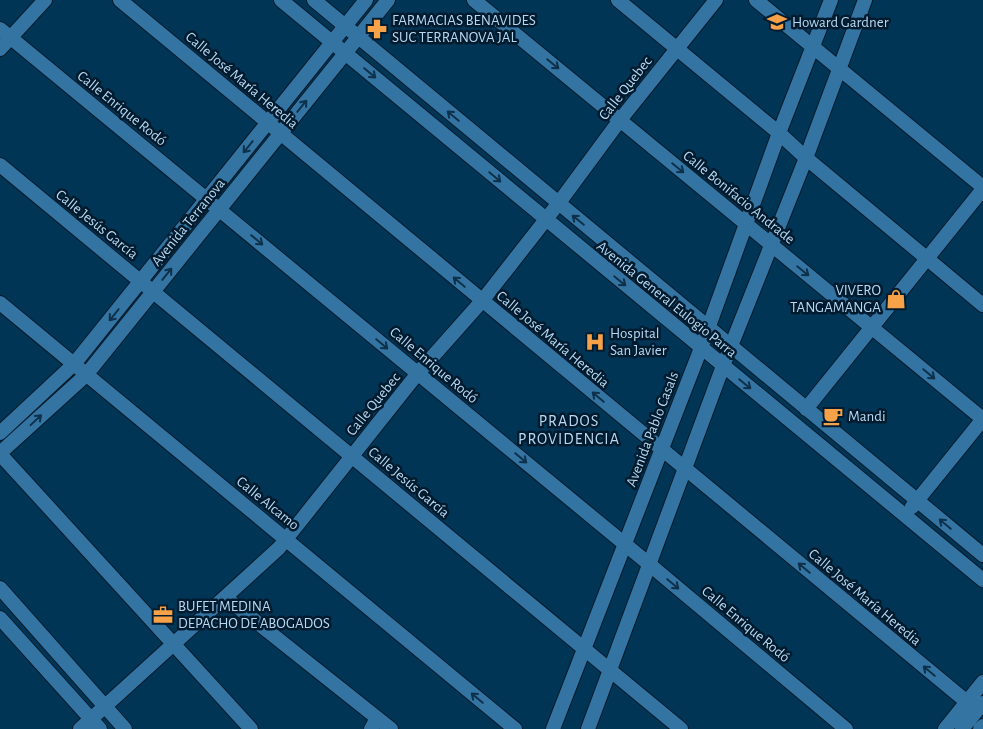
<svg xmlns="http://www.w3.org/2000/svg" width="983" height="729" viewBox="0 0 983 729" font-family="'Alegreya Sans',sans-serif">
<rect width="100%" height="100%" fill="#003556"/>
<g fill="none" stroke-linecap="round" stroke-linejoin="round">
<defs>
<path id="minor" d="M120 0 967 702
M281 0 983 580
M314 0 983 555
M474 0 983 419
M618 0 779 133 806 158 983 305
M756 0 983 187
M0 29 649 564 846 729
M0 49 45 0
M0 165 681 729
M0 303 515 729
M806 409 983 189
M0 433 74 364 366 0
M0 453 86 375 388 0
M0 454 251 729
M912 507 983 419
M0 588 125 729
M225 597 391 729
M0 618 100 729
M80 729 279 548 418 373 482 301 558 204 620 120 716 0
M371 729 377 718
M553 729 701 348 779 133 831 0
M588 729 723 366 806 158 865 0
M945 729 983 682
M962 729 983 703
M980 729 983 726"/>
</defs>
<!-- minor casing -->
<use href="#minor" stroke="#071b2a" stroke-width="16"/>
<!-- minor -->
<use href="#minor" stroke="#3374a3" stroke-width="14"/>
</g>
<!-- one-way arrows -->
<defs><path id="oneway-shaft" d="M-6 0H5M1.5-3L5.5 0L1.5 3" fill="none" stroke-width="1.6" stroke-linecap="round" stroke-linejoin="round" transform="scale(1.25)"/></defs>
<g stroke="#0e314b">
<use href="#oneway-shaft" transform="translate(553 64) rotate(39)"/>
<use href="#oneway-shaft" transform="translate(370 73) rotate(40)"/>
<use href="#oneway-shaft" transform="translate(302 106) rotate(-51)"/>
<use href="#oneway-shaft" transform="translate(453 116) rotate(-140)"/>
<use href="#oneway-shaft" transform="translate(248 147) rotate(129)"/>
<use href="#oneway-shaft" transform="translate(678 168) rotate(39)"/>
<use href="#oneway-shaft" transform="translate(495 177) rotate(40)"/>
<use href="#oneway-shaft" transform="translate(578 220) rotate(-141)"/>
<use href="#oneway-shaft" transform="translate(257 240) rotate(40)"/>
<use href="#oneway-shaft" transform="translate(803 271) rotate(39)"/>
<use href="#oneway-shaft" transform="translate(167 274) rotate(-51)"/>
<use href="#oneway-shaft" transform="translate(620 281) rotate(39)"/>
<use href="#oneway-shaft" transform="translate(459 282) rotate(-140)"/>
<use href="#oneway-shaft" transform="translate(114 315) rotate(129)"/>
<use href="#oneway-shaft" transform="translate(382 344) rotate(40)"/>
<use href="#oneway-shaft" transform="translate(929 374) rotate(40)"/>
<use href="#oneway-shaft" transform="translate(745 384) rotate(39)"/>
<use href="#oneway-shaft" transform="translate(598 397) rotate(-140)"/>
<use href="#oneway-shaft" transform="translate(36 420) rotate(-43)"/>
<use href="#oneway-shaft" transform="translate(521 458) rotate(40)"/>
<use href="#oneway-shaft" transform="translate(945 524) rotate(-140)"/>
<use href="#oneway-shaft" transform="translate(804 568) rotate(-140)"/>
<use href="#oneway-shaft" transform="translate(673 584) rotate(40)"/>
<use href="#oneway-shaft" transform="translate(929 671) rotate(-140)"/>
<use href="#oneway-shaft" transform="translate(477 698) rotate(-140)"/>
</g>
<!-- icons -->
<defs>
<symbol id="school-bare" viewBox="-9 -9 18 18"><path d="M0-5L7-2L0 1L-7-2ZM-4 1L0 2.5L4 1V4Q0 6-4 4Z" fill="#f7a149" stroke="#011b2e" stroke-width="2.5" paint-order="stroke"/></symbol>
<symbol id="pharmacy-bare" viewBox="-9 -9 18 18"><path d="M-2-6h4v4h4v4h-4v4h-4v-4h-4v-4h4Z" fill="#f7a149" stroke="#011b2e" stroke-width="2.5" paint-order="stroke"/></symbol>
<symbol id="shop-bare" viewBox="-9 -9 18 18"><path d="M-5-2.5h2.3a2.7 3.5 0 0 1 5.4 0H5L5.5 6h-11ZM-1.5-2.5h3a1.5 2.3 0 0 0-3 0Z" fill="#f7a149" stroke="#011b2e" stroke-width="2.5" paint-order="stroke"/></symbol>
<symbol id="hospital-bare" viewBox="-9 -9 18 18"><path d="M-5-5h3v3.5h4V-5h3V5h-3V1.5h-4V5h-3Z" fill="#f7a149" stroke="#011b2e" stroke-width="2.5" paint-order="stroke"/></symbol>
<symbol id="cafe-bare" viewBox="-9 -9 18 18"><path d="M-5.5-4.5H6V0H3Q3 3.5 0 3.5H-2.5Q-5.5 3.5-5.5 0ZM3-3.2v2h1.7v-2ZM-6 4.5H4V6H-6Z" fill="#f7a149" stroke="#011b2e" stroke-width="2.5" paint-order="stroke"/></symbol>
<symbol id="office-bare" viewBox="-9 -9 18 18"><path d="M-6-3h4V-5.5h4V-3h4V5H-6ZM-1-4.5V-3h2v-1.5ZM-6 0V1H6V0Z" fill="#f7a149" stroke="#011b2e" stroke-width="2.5" paint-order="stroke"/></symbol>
</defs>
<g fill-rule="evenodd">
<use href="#school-bare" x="763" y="8" width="28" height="28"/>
<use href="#pharmacy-bare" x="363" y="15" width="28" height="28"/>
<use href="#shop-bare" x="882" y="285" width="28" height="28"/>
<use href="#hospital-bare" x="581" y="328" width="28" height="28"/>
<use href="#cafe-bare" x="819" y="402" width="28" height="28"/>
<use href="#office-bare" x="149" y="601" width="28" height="28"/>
</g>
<g text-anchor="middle" stroke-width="5" stroke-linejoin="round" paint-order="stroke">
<!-- poi labels -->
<g font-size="15" fill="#b8d7f1" stroke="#011b2e" text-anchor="start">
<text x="392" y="25">FARMACIAS BENAVIDES<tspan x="392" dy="17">SUC TERRANOVA JAL</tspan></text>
<text x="792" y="27">Howard Gardner</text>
<text x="881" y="295" text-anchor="end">VIVERO<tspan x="881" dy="17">TANGAMANGA</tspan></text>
<text x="610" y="338">Hospital<tspan x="610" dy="17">San Javier</tspan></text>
<text x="848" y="421">Mandi</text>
<text x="178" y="611">BUFET MEDINA<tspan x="178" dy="17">DEPACHO DE ABOGADOS</tspan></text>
</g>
<!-- street labels -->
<g font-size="15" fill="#b8d7f1" stroke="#011b2e">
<text transform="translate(242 80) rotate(40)" y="5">Calle José María Heredia</text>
<text transform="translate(625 88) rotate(-52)" y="5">Calle Quebec</text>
<text transform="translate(122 108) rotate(39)" y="5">Calle Enrique Rodó</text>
<text transform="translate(739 197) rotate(39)" y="5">Calle Bonifacio Andrade</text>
<text transform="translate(188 222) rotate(-51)" y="5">Avenida Terranova</text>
<text transform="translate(97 224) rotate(39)" y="5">Calle Jesús García</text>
<text transform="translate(667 299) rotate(39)" y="5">Avenida General Eulogio Parra</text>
<text transform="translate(553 339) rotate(40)" y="5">Calle José María Heredia</text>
<text transform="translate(434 365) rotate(40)" y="5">Calle Enrique Rodó</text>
<text transform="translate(373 404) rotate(-51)" y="5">Calle Quebec</text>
<text transform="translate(652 429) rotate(-69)" y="5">Avenida Pablo Casals</text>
<text transform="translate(409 482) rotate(40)" y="5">Calle Jesús García</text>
<text transform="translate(268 503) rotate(39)" y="5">Calle Alcamo</text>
<text transform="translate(865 597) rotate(40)" y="5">Calle José María Heredia</text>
<text transform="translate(746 624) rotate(40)" y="5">Calle Enrique Rodó</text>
</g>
<!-- neighbourhood labels -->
<g font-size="16" letter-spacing="1" fill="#b8d7f1" stroke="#011b2e">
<text x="569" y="426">PRADOS<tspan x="569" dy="18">PROVIDENCIA</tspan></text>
</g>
</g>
</svg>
